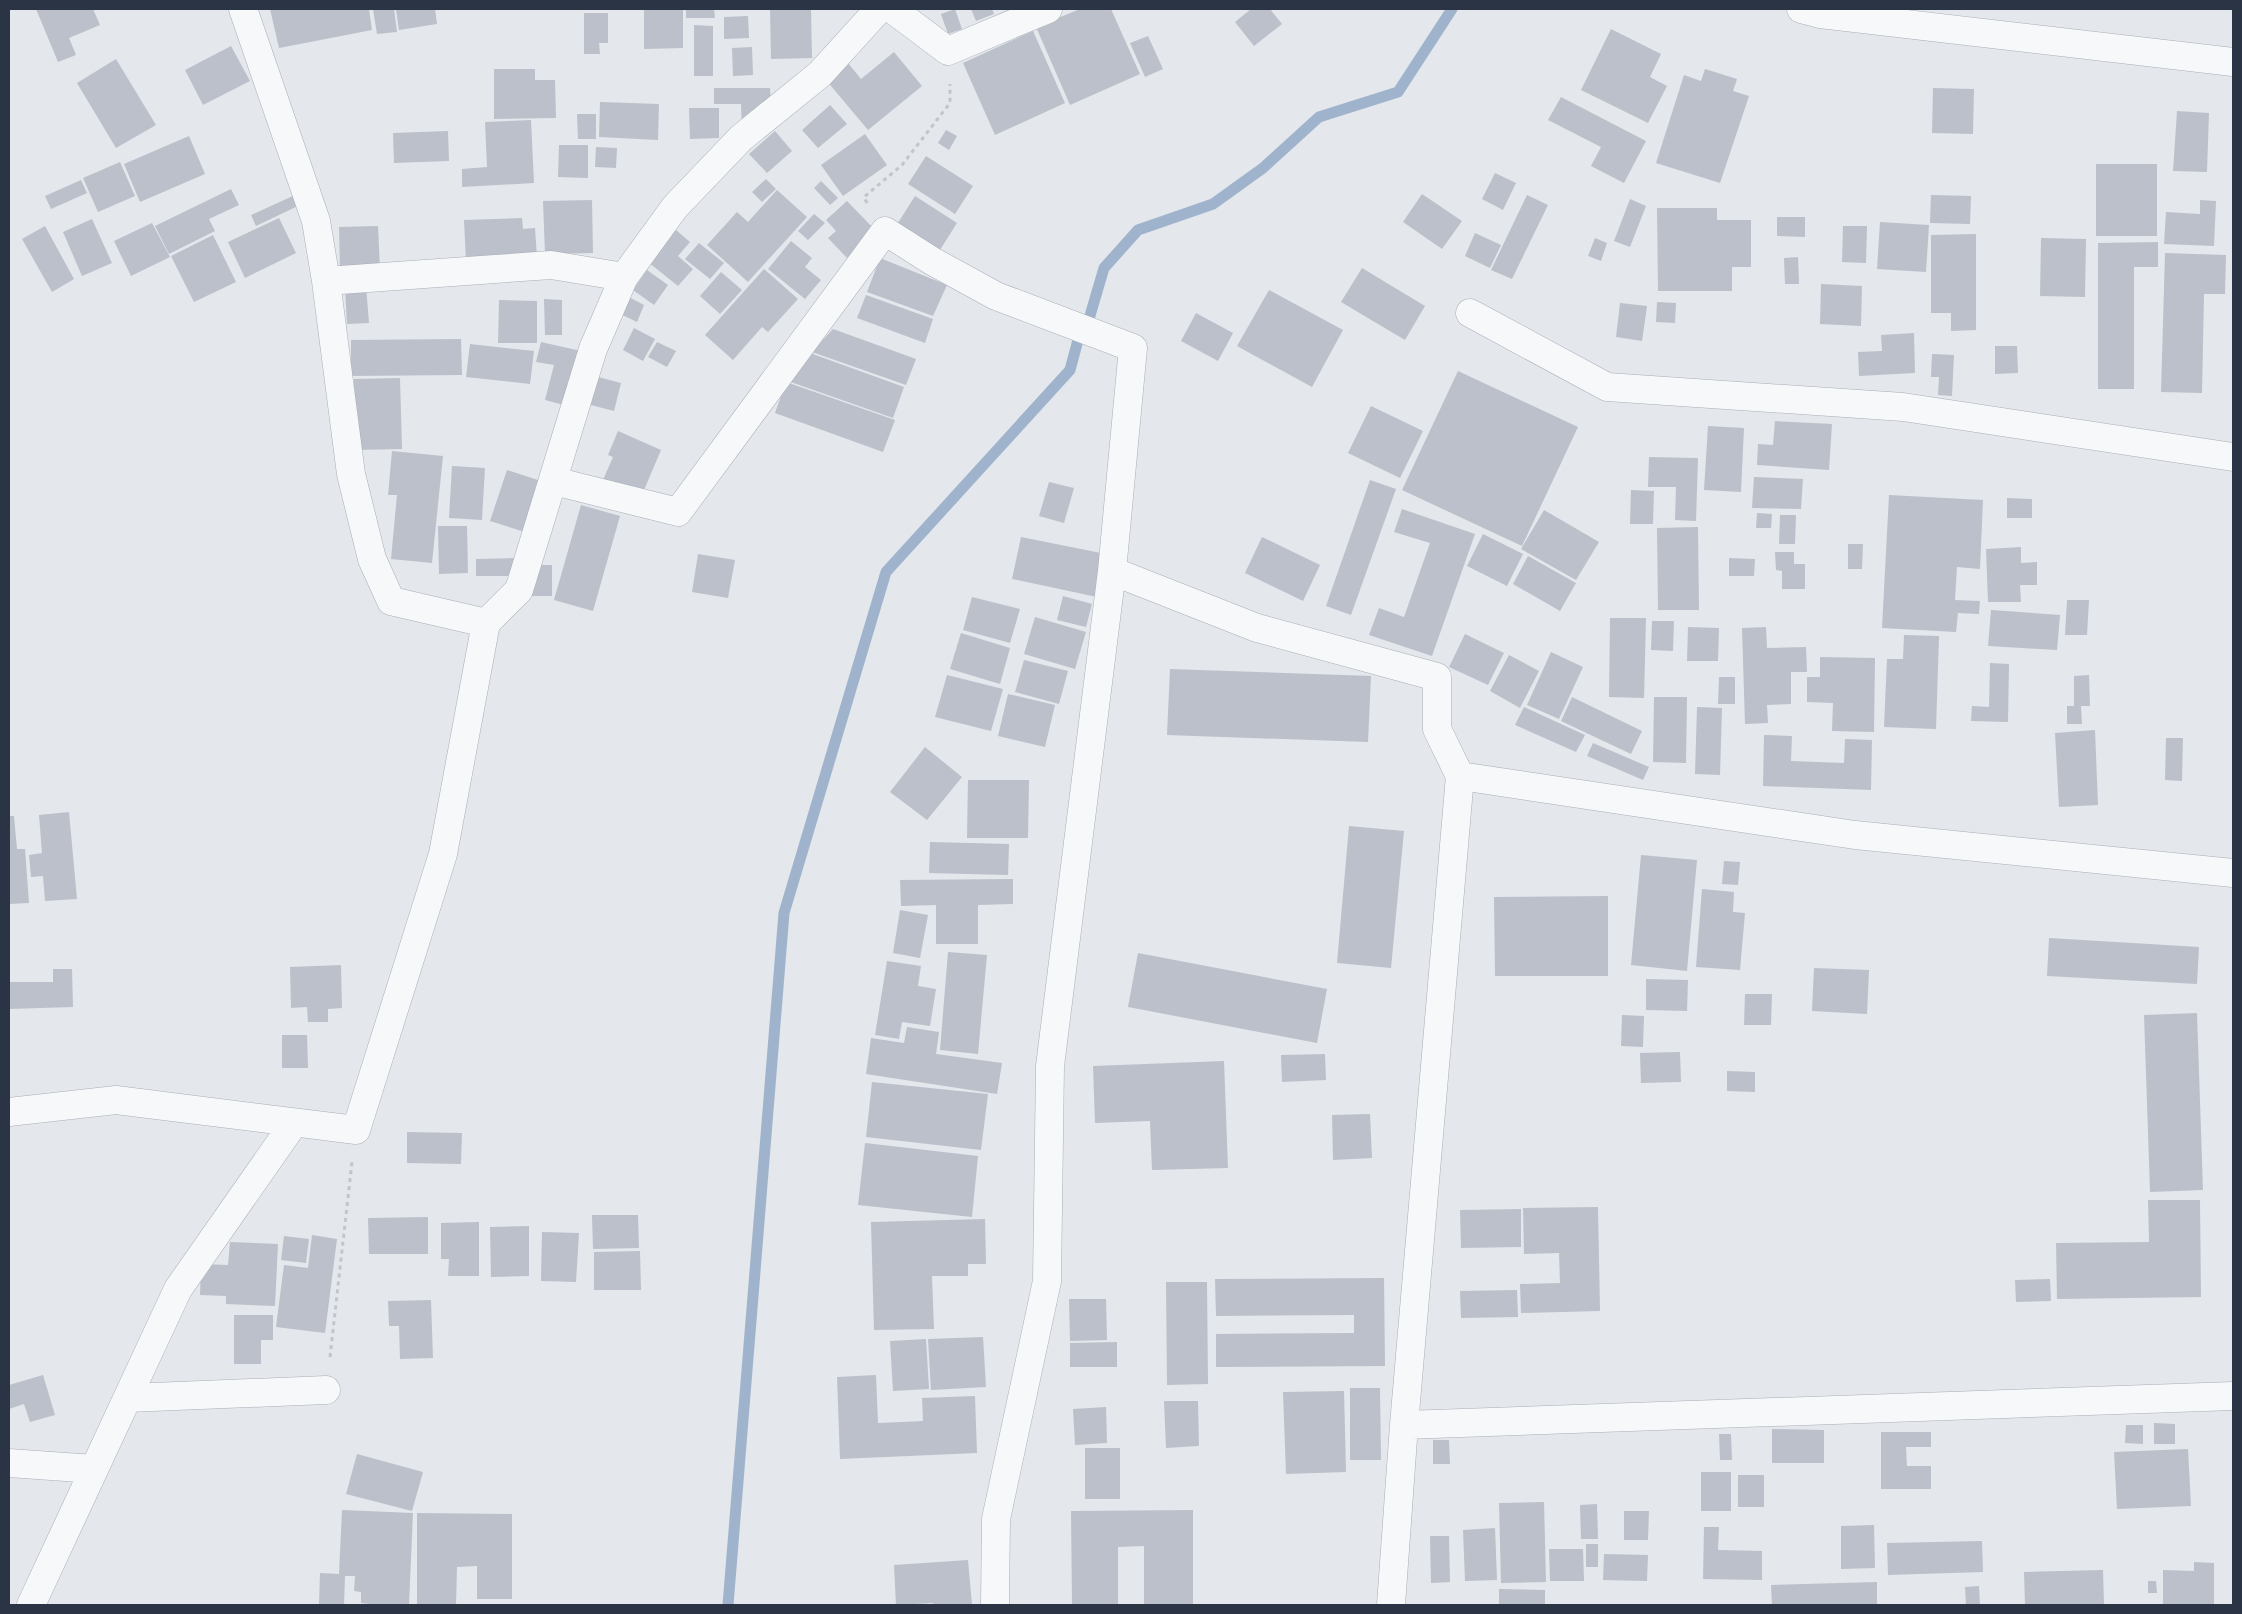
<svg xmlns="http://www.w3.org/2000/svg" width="2242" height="1614" viewBox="0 0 2242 1614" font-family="Quicksand,sans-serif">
<rect width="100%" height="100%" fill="#e4e7ec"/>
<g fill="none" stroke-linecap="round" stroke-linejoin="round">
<!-- stream -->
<path stroke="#9fb4cc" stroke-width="11" d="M1089 319 1104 268 1138 230 1213 204 1263 168 1319 117 1398 92 1452 9
M728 1605 784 913 886 572 1070 370 1078 340"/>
</g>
<!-- building -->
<path fill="#bbc0ca" d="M36 9H93L100 25 69 38 76 55 58 62Z
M270 9H369L372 30 279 48Z
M373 9H394L397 32 377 34Z
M396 9H435L437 24 399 30Z
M644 9H683V48L644 49Z
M686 9H714L715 18H686Z
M770 9H811L812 58 771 59Z
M955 9 962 29 948 34 941 14Z
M971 9H992L994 14 976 21Z
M1080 9H1111L1140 74 1070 105 1036 27Z
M1251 9H1270L1282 24 1254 46 1235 22Z
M584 13H608V43H599L600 54H584Z
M748 16 749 38 724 39V17Z
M694 25 713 26V76H694Z
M1611 29 1661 54 1650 77 1667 86 1648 123 1581 90Z
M1033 31 1065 103 995 135 963 63Z
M1148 36 1163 69 1145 77 1130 43Z
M231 46 250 81 203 105 185 70Z
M752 47 753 75 733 76 732 48Z
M894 52 922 86 868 130 826 80 848 63 861 79Z
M116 59 156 125 116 148 77 83Z
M494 69H535V80H555L556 118 494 119Z
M1705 69 1737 79 1733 91 1749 96 1720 183 1656 163 1684 75 1701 81Z
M714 88H770L771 104 742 131 741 104H714Z
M1933 88 1974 89 1973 134 1932 133Z
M1561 97 1646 141 1624 183 1591 166 1601 147 1548 120Z
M600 102 659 104 658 140 599 137Z
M830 105 847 124 818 148 802 130Z
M689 108H719V138L690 139Z
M2177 111 2209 113 2207 172 2173 171Z
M577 114H596V139H578Z
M531 120 534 183 462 187V169L487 167 485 122Z
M946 130 957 136 949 150 938 143Z
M448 131 449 161 394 163 393 133Z
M775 131 792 151 767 173 749 154Z
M865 134 887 165 843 196 821 165Z
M189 136 205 174 140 202 124 164Z
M559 145H588V178L558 177Z
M596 147 617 148 616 168 595 167Z
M926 156 973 186 955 214 908 184Z
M120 162 135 196 98 212 83 178Z
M2096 164H2157V236H2096Z
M1495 173 1516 183 1503 210 1482 199Z
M766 179 776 189 762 202 752 192Z
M81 180 87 193 51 209 45 196Z
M821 181 838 198 830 205 814 188Z
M231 189 239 205 209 219 215 231 169 254 155 226Z
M777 190 807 217 748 282 707 245 737 212 748 222Z
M1422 194 1462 221 1442 249 1403 222Z
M295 195 300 205 256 226 251 215Z
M1527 195 1548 205 1512 279 1491 270Z
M1931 195 1971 196 1970 224 1930 223Z
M915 196 957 223 938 253 896 226Z
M1630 199 1646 206 1630 247 1614 241Z
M592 200 593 253 545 254 543 201Z
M2200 200 2216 201 2214 246 2164 244 2166 212 2200 214Z
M847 201 876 231 847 258 828 238 836 231 826 220Z
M1657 208H1717V220H1751V267H1732V291H1658Z
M814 214 825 223 808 240 798 231Z
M1777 217H1805V237L1777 236Z
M279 218 296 253 245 278 228 242Z
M522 218 523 229 535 228 537 258 466 261 464 220Z
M92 219 112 263 82 276 63 232Z
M1880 222 1929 225 1926 272 1877 269Z
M152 223 170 257 131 276 114 241Z
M45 226 74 279 52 292 22 239Z
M378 226 380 270 340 271 339 227Z
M1843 226H1867L1866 263 1842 262Z
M676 230 690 242 678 256 693 269 678 286 648 262Z
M1475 233 1501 245 1490 268 1465 256Z
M1976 234V330L1951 331V313H1931V235Z
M213 235 236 282 194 302 171 256Z
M1595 238 1607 243 1601 261 1588 256Z
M2041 238 2086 239 2085 297 2040 296Z
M791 241 812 258 805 267 821 280 805 299 768 269Z
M2158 242V267H2134V389H2098V243Z
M699 243 724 263 710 279 685 259Z
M2165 253 2226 255 2225 294H2204L2202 393 2161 392Z
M1798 257 1799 284H1785L1784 258Z
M880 258 947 285 933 316 867 292Z
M1362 268 1425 306 1405 340 1341 302Z
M764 269 798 299 768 332 762 327 733 360 705 335Z
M647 270 668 285 654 305 633 290Z
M721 272 742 290 720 314 700 296Z
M1821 284 1862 286 1861 326 1820 324Z
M366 286 369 323 347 324 345 288Z
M1269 290 1343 330 1312 387 1237 346Z
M625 295 644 305 637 322 616 312Z
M866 295 933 319 925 343 857 318Z
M544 299 562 300V335H545Z
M499 300 537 301V343H498Z
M1657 302 1676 303 1675 323 1656 322Z
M1620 303 1647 306 1642 341 1616 337Z
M1196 313 1233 333 1218 361 1181 341Z
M634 328 655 339 643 361 623 350Z
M833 329 916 359 906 385 812 352Z
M1914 333 1915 373 1859 376 1858 352 1882 351 1881 335Z
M461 339 462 375 351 376V340Z
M541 342 581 351 568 406 545 400 554 365 536 362Z
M657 342 676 351 667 367 648 357Z
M470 344 534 351 530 384 466 377Z
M1995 346H2017L2018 373 1995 374Z
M810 353 904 387 893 418 788 381Z
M1932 354 1954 355 1952 396 1938 395 1939 377H1931Z
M1458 371 1578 427 1522 546 1402 490Z
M594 376 621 383 614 411 587 404Z
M400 378 402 449 355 450 354 379Z
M786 382 895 420 883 452 775 413Z
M1371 406 1423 431 1400 478 1348 453Z
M1775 421 1832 424 1829 470 1757 465 1758 444 1773 445Z
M1708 426 1744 428 1741 492 1704 490Z
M618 431 661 450 641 497 603 480 613 457 608 455Z
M392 451 443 456 432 563 391 559 397 495H388Z
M1649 457 1698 458 1696 521 1675 520 1676 487H1648Z
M452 466 485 468 482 520 449 518Z
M507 470 544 482 528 533 490 521Z
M1754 477 1803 479 1801 509 1752 508Z
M1370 480 1396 489 1351 615 1326 606Z
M1049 482 1074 488 1064 523 1039 516Z
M1631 490 1654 491 1653 524H1630Z
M1889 495 1983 500 1980 569 1957 567 1955 600 1980 601 1979 614 1958 613 1956 632 1882 628Z
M2007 498 2032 499V518H2007Z
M581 505 620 516 593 611 554 600Z
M1402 509 1475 534 1432 656 1369 635 1379 608 1404 617 1430 543 1394 532Z
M1544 510 1599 542 1576 580 1521 549Z
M1757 513 1772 514 1771 528H1756Z
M1780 515H1796L1795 544H1779Z
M438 526H467L468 573 439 574Z
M1698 527 1699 610H1658L1657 528Z
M1483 534 1523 554 1507 586 1467 566Z
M1021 537 1106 554 1097 597 1012 579Z
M1262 537 1320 565 1303 601 1245 573Z
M1848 544H1863L1862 569H1848Z
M2021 547V563L2037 562V585H2020L2021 602H1988L1986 549Z
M1775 552H1794V564H1805V589H1782V571L1776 570Z
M698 554 735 560 728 598 692 592Z
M1528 556 1576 583 1560 611 1513 584Z
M515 558 516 576H476V559Z
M1729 558 1755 559 1754 576H1729Z
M532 565H552V596H532Z
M1063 596 1092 604 1086 627 1057 620Z
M972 597 1020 609 1010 643 963 630Z
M2067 600H2089L2087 635H2065Z
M1991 610 2060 615 2057 650 1988 646Z
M1035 617 1086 632 1075 669 1024 654Z
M1610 618H1646L1644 698 1609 697Z
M1652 621H1674L1673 651 1651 650Z
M1688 627 1719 628 1718 661H1687Z
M1766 627 1767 648 1806 647 1807 672H1791V704L1767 705 1768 723 1745 724 1742 628Z
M961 633 1010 648 1000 684 950 669Z
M1465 634 1504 653 1488 685 1449 667Z
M1904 635 1939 636 1936 729 1884 727 1887 659H1903Z
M1551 652 1583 667 1559 719 1527 705Z
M1509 655 1539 671 1520 708 1490 691Z
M1820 657 1875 658 1874 732 1832 731 1833 703 1807 702V677H1820Z
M1024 660 1068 671 1059 704 1015 692Z
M1990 663 2009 664 2008 722 1971 721 1972 706 1989 707Z
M1170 669 1371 676 1368 742 1167 735Z
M947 675 1003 689 991 731 935 717Z
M2089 675 2090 706H2081L2082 724H2067V706H2074V676Z
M1719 677H1735V704H1718Z
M1008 694 1055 705 1045 747 998 736Z
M1572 697 1642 731 1631 754 1561 721Z
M1654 697H1687L1686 763 1653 762Z
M1524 707 1585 735 1576 752 1515 725Z
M1697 707 1722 708 1720 775 1695 774Z
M2095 730 2098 805 2059 807 2055 733Z
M1764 735 1792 736 1791 761 1844 763 1845 739 1872 740 1871 790 1763 786Z
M2166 738H2183L2182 781 2165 780Z
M1593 743 1649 767 1643 780 1587 756Z
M925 747 962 777 927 820 890 792Z
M968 780H1029L1028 838H967Z
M69 812 77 899 45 901 43 876 31 877 29 855 42 853 39 815Z
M9 816H14L17 849H25L29 903 9 904Z
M1349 826 1404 831 1391 968 1337 963Z
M930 842 1009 844 1008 875 929 873Z
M1641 855 1697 860 1687 971 1631 965Z
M1724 861 1740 862 1738 885 1722 884Z
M1013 879V904L978 905V944H936V905L901 906 900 880Z
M1702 889 1734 892 1733 912 1745 913 1740 970 1696 967Z
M1608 896V976H1495L1494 897Z
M900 910 928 915 920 958 893 953Z
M2049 938 2199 947 2197 984 2047 976Z
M948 952 987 955 978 1054 940 1050Z
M1138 953 1327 989 1317 1043 1128 1007Z
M887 961 921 966 918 986 936 989 930 1026 902 1022 899 1039 875 1035Z
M341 965 342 1008 328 1009V1022H308L307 1007 291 1008 290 967Z
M1814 968 1869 970 1867 1014 1812 1011Z
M53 969H72L73 1007 9 1009V982H53Z
M1646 979 1688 980 1687 1011 1646 1010Z
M1745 994H1772L1771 1025H1744Z
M2197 1013 2203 1190 2150 1192 2144 1015Z
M1622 1015 1644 1016 1643 1047 1621 1046Z
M907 1027 939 1032 936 1054 1002 1063 997 1094 866 1074 871 1038 904 1043Z
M282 1035H307L308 1068H282Z
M1680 1052 1681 1082 1641 1083 1640 1053Z
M1325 1054 1326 1080 1282 1082 1281 1055Z
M1224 1061 1228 1168 1152 1170 1150 1121 1095 1123 1093 1066Z
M1727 1071 1755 1072V1092L1727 1091Z
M872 1082 988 1094 981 1150 866 1137Z
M1370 1114 1372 1158 1333 1160 1332 1115Z
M407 1132 462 1133 461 1164 407 1163Z
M865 1143 978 1156 972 1217 858 1205Z
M2148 1200H2200L2201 1297 2057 1299 2056 1243 2149 1242Z
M1598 1207 1600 1311 1521 1313 1520 1284 1560 1283 1559 1253 1524 1254 1523 1208Z
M1521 1209V1247L1461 1248 1460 1210Z
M592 1215H638L639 1248 593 1249Z
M428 1217V1254H369L368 1218Z
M985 1219 986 1264H968V1276H932L934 1329 874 1330 871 1222Z
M479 1222V1276H448L449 1259H441V1223Z
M529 1226V1276L491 1277 490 1227Z
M542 1232 579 1233 576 1282 541 1281Z
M312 1235 337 1239 325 1333 276 1327 284 1265 308 1268Z
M284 1236 309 1239 306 1263 281 1260Z
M230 1242 278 1244 275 1306 226 1304V1296L200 1295 201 1264 228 1265Z
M640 1251 641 1290H594V1252Z
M1384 1278 1385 1366 1216 1367V1334L1354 1333V1315L1216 1316 1215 1279Z
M2050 1279 2051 1301 2016 1302 2015 1280Z
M1166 1282H1207L1208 1384 1167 1385Z
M1517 1290 1518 1317 1461 1318 1460 1291Z
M1069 1299H1106L1107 1340 1070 1341Z
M431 1300 433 1358 400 1359 399 1326H389L388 1301Z
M234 1315H273V1340H261V1364H234Z
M983 1337 986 1387 931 1390 928 1339Z
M926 1339 929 1389 893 1391 890 1341Z
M1117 1342V1367H1070V1343Z
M43 1375 55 1415 30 1422 24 1404 9 1409V1385Z
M876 1375 878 1423 923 1421 922 1398 975 1396 977 1453 840 1459 837 1377Z
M1350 1388H1380L1381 1460H1350Z
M1344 1391 1346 1472 1286 1474 1283 1392Z
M1164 1401H1198L1199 1446 1166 1448Z
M1106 1407 1107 1443 1075 1445 1073 1409Z
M2154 1423 2175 1424V1444H2154Z
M2126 1425H2143V1444L2125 1443Z
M1772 1429 1824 1430V1463H1772Z
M1881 1432H1931V1447H1906L1907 1466H1931V1489H1881Z
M1719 1434H1731L1732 1460H1720Z
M1433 1440H1449L1450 1464H1433Z
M1085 1448H1120V1499H1085Z
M2188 1449 2191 1506 2117 1509 2114 1452Z
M357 1454 423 1472 412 1511 346 1494Z
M1701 1472H1731V1511H1701Z
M1738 1475H1764V1507H1738Z
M1544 1502 1546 1582 1501 1583 1499 1503Z
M1597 1504 1598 1539H1581L1580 1505Z
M342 1510 413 1513 409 1605H370V1604L361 1603V1592L354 1591 355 1576H345L344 1605H319L320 1573 339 1574Z
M1193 1510V1605H1144V1546L1118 1547V1605H1072L1071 1511Z
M1624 1511H1649L1648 1540H1624Z
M417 1513 512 1514V1599H477V1566L457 1567 456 1605H417Z
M1874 1525 1875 1568 1841 1569V1526Z
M1704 1527H1719L1718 1550 1762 1551V1580L1703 1579Z
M1495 1528 1497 1580 1465 1581 1463 1530Z
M1430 1536H1449L1450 1582 1431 1583Z
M1982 1541 1983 1572 1888 1575 1887 1543Z
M1586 1544H1598V1567H1586Z
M1549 1549H1583L1584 1581H1550Z
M1604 1554 1648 1555 1647 1581 1603 1580Z
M968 1560 972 1605H933V1603L896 1605 894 1565Z
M2194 1562 2214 1563V1605H2163V1570L2194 1571Z
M2103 1570 2104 1605H2025L2024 1572Z
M2148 1581H2156L2157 1593H2148Z
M1877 1582V1605H1772L1771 1585Z
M1979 1586 1980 1605H1966L1965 1587Z
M1499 1589 1545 1590V1605H1499Z"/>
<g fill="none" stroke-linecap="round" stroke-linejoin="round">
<defs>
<path id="street" d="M243 9 316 221 326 281 351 474 372 559 391 601 486 623
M892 9 948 51 1048 9
M1801 9 1820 14 2233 62
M326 281 551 265 624 277
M1470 313 1607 387 1903 407 2233 457
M554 481 678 512 885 231 932 261 996 296 1133 348 1112 571 1257 628 1437 677V729L1460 776 1404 1425 1391 1605
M1460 776 1855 835 2233 873
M9 1112 116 1100 356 1130 443 854 486 623 519 590 593 349 624 277 675 207 741 138 820 74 879 9
M128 1398 326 1390
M1404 1425 2233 1396
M9 1463 94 1469
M31 1605 178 1289 294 1123
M995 1605 996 1519 1047 1281 1050 1066 1112 571"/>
</defs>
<!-- street casing -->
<use href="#street" stroke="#a9aeb7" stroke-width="29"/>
<!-- path -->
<path stroke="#c2c5cb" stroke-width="3" stroke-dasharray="4 4" stroke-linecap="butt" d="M867 203 864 197 902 165 950 103V84
M330 1357 352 1162"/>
<!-- street -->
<use href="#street" stroke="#f7f8fa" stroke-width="28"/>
</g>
<!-- border -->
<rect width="2242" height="1614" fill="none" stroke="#2b3445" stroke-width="20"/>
</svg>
